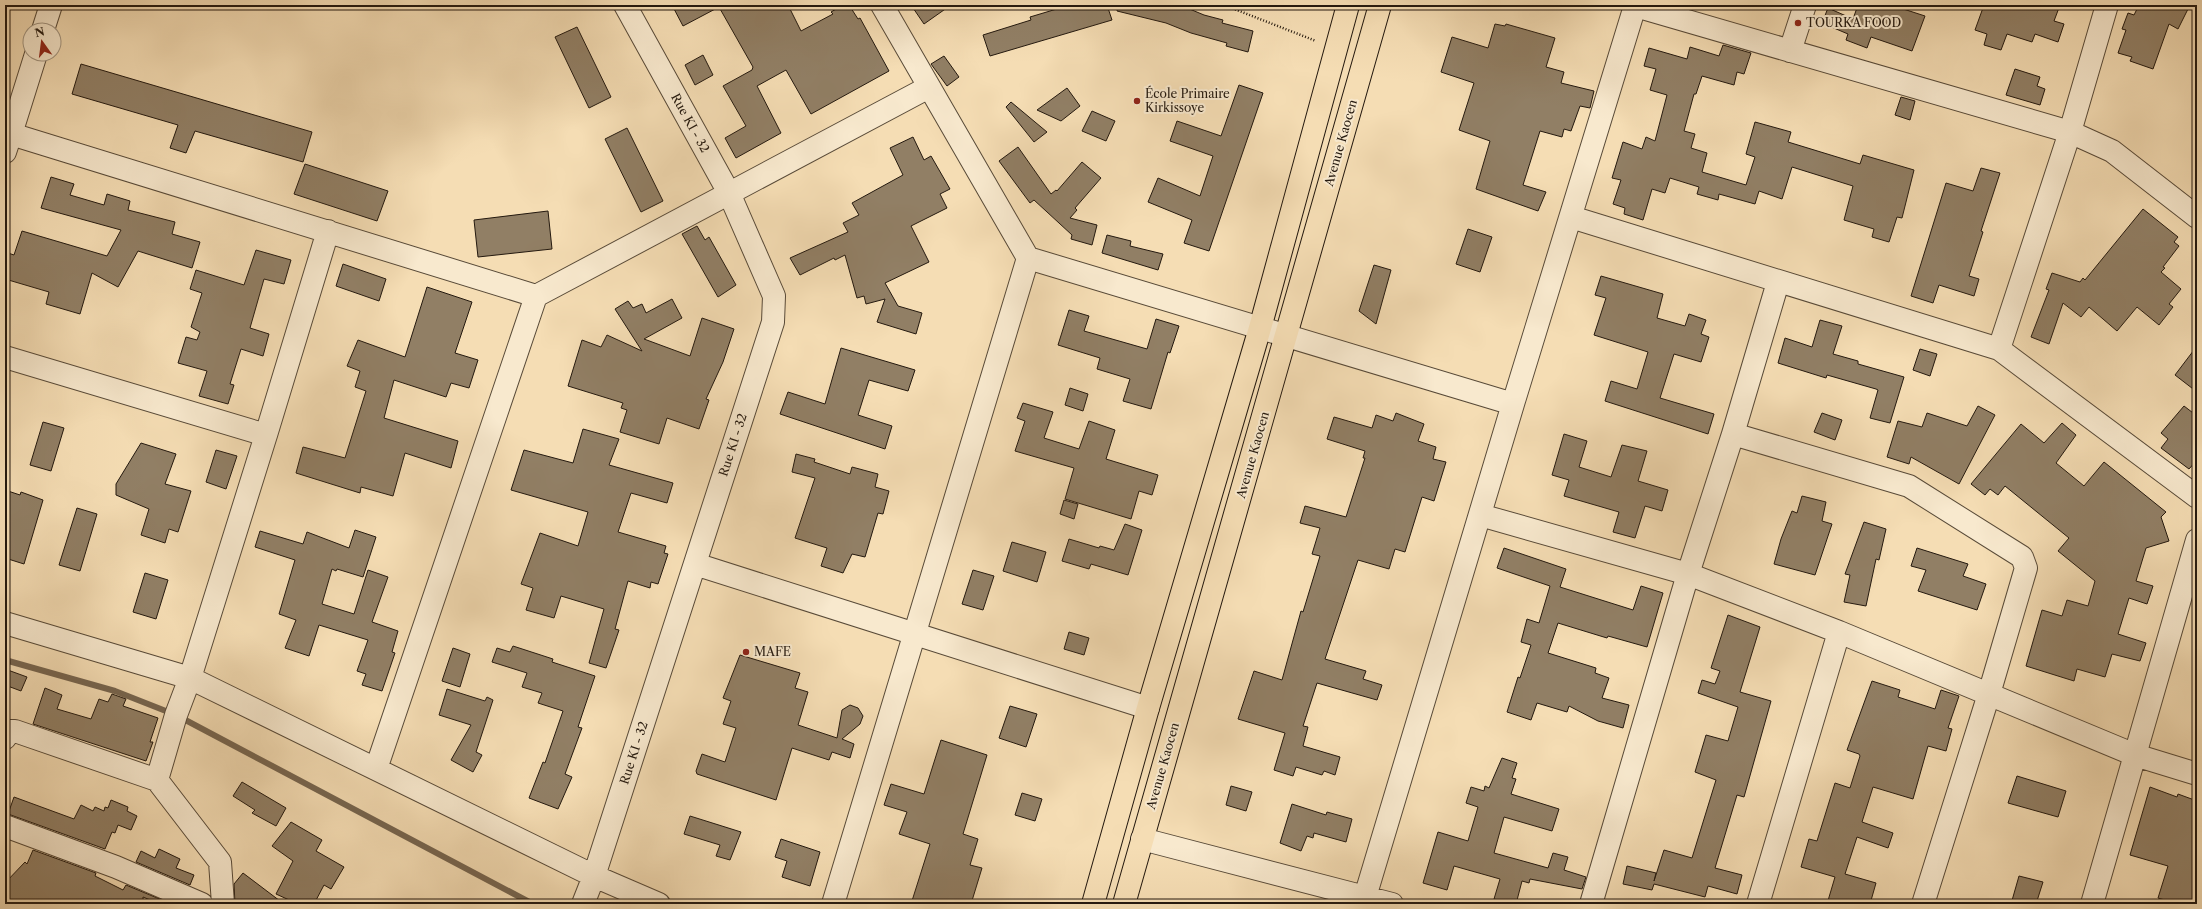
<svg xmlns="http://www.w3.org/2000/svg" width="2202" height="909" viewBox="0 0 2202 909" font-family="'Libre Caslon Text',serif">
<rect width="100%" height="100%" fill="#f5ddb4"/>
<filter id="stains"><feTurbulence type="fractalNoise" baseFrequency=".005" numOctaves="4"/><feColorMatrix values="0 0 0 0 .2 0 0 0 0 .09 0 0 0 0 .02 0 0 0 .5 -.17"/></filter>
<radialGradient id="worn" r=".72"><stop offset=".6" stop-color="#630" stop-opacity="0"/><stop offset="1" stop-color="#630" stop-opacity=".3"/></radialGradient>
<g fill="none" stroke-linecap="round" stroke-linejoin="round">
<!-- stream -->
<path stroke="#776650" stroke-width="6" d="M5 660 115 691 176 715 533 904"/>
</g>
<!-- building -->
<path fill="#917f65" stroke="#24190f" d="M672 5H788L801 31 833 14 831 12 843 5H849L858 19 860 18 889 71 811 114 786 70 757 86 781 133 736 158 725 138 746 126 723 86 752 70 753 67 719 7 683 26Z
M911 5H951L924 24Z
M1070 5H1107L1112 20 990 56 983 35 1031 20 1030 17Z
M1118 5H1180L1204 15 1223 20 1222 23 1253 31 1248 52 1226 46 1227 43 1191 33 1166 23 1117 11Z
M1858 5H1891L1925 16 1912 51 1871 37 1867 48 1846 40 1848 34 1822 23 1828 8 1853 19Z
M1984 5H2060L2054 21 2064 24 2058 42 2035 34 2032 42 2007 34 2001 50 1984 45 1987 34 1975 30Z
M2139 5H2190L2178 29 2169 24 2153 69 2130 61 2132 57 2118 53 2126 30 2122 29 2128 13 2134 15Z
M1495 24 1505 26 1506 24 1555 38 1546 67 1564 72 1561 83 1594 91 1590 108 1580 106 1571 131 1564 129 1562 137 1540 131 1523 185 1546 192 1538 211 1476 189 1490 141 1459 130 1474 83 1441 72 1452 37 1488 48Z
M577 27 611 97 589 108 555 37Z
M1723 45 1751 53 1744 74 1737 72 1734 85 1702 76 1696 94H1694L1684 131 1695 134 1691 148 1707 153 1702 172 1746 185 1755 157 1746 154 1755 122 1791 132 1788 142 1860 164 1863 155 1914 170 1902 218 1897 217 1889 242 1872 237 1874 229 1844 220 1853 186 1792 167 1782 199 1759 191 1755 204 1719 194 1718 200 1697 194 1699 187 1670 178 1665 193 1652 189 1643 220 1624 214 1625 208 1613 204 1621 180 1612 178 1623 142 1642 149 1646 137 1655 141 1667 95 1650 90 1656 69 1644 66 1649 48 1687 59 1690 47 1719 56Z
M703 55 713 75 695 85 685 65Z
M944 56 959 77 947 86 931 64Z
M81 64 312 132 303 162 195 131 186 153 170 148 178 125 72 94Z
M2015 69 2040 77 2037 86 2045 89 2040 105 2006 95Z
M1239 85 1263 93 1209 251 1184 243 1192 220 1148 202 1158 178 1200 196 1213 156 1170 141 1177 121 1221 136Z
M1067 88 1080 106 1061 121 1037 110Z
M1901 97 1915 101 1910 120 1895 115Z
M1011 102 1047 132 1034 142 1006 107Z
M1092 111 1115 121 1106 141 1082 131Z
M627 128 663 201 641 212 605 139Z
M913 137 924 160 931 156 950 189 940 194 947 208 911 226 929 262 885 283 898 306 922 313 916 334 877 322 885 299 866 304 864 296 857 298 845 255 835 260 834 258 800 275 790 258 848 232 843 223 859 215 852 203 903 175 890 148Z
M1018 147 1051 194 1056 190 1057 191 1082 162 1101 178 1075 208 1077 210 1070 218 1097 225 1092 245 1071 239 1072 235 1034 200 1030 203 999 161Z
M305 164 388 191 377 221 294 194Z
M1981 168 2000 173 1981 231 1983 232 1969 276 1979 279 1974 296 1939 285 1933 303 1911 296 1946 183 1973 191Z
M51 177 74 184 70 195 104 205 107 194 130 201 128 210 175 222 172 234 200 242 192 268 138 251 118 287 92 273 80 314 46 304 49 292 5 279V252L14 255 22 231 107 256 121 230 41 208Z
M2143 209 2178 237 2174 242 2179 246 2163 267 2165 268 2161 272 2181 289 2169 304 2173 307 2159 325 2137 307 2117 331 2089 307 2081 317 2063 303 2049 344 2031 337 2049 290 2046 289 2052 273 2080 282 2083 278 2085 280Z
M548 211 552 249 478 257 474 220Z
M697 226 705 240 709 237 736 285 718 297 682 234Z
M1468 229 1492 237 1480 272 1456 264Z
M1107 235 1131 241 1130 246 1163 254 1158 270 1102 253Z
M256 250 291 260 284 284 264 279 250 328 269 334 263 356 241 349 230 384 234 385 228 404 199 396 207 371 178 363 186 337 197 340 200 332 191 327 202 293 190 289 196 270 244 285Z
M343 264 386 279 379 301 336 286Z
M1374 265 1391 270 1376 324 1359 311Z
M1601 276 1663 294 1657 318 1685 326 1689 314 1706 320 1701 334 1709 337 1701 362 1674 354 1660 398 1714 414 1708 434 1605 401 1611 381 1637 389 1648 352 1594 335 1606 298 1595 295Z
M427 287 472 302 455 353 478 360 469 388 451 383 446 397 394 380 384 418 458 441 451 468 405 453 393 496 361 487 360 493 296 473 303 447 345 458 366 391 355 387 360 371 347 366 358 340 405 357Z
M672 299 682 318 644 339 690 356 702 318 734 329 723 362 706 399 709 400 699 429 667 418 659 444 620 432 627 410 621 408 623 403 568 386 582 340 601 347 607 335 642 351 615 309 628 301 633 308 642 304 646 313Z
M1069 310 1089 316 1084 331 1147 349 1156 319 1179 326 1170 353 1168 352 1151 409 1123 401 1130 379 1097 369 1100 358 1058 345Z
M1820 320 1842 326 1833 354 1858 361V364L1904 377 1890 423 1870 418 1878 390 1876 389 1827 375 1826 378 1778 363 1785 338 1812 347Z
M2197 346V392L2175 375Z
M841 348 915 370 908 391 869 380 858 415 892 426 885 449 780 414 788 392 825 404Z
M1920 349 1937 354 1930 376 1913 370Z
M1070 388 1088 394 1083 411 1065 405Z
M1023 403 1053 412 1044 438 1079 449 1089 421 1115 430 1106 459 1158 475 1152 495 1139 491 1131 519 1065 499 1074 468 1015 451 1025 421 1017 418Z
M1978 406 1995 415 1959 484 1911 457 1909 464 1887 457 1898 421 1922 427 1927 413 1967 426Z
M2184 406 2197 416V460L2189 469 2161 448 2168 439 2161 433Z
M1396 413 1424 424 1418 441 1436 447 1433 459 1446 462 1434 501 1422 497 1405 552 1395 549 1389 569 1358 560 1325 659 1366 671 1363 679 1382 685 1377 700 1317 683 1303 726 1308 727 1303 746 1340 757 1335 775 1324 771 1322 775 1296 767 1293 776 1274 770 1285 733 1238 719 1254 671 1282 680 1301 611 1303 612 1320 556 1312 554 1320 528 1300 523 1305 506 1346 517 1365 458H1363L1365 451 1327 439 1334 417 1372 428 1376 415 1393 421Z
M1822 413 1842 420 1835 440 1814 432Z
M43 422 64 428 51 471 30 465Z
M2062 423 2076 435 2056 463 2084 486 2104 462 2166 512 2161 517 2169 541 2146 548 2136 581 2153 586 2147 604 2129 598 2118 634 2146 643 2140 661 2112 654 2105 677 2077 669 2074 681 2026 666 2042 610 2062 616 2067 600 2088 606 2095 581 2058 551 2069 538 2005 486 1998 495 1990 489 1985 495 1971 484 2021 424 2044 443Z
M583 429 619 439 609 465 673 483 667 503 631 493 618 532 666 546 664 553 668 554 658 584 651 582 650 588 628 581 615 629 619 630 606 668 589 663 604 609 561 596 554 618 526 610 533 588 521 584 540 533 578 546 588 512 511 490 524 450 573 463Z
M1564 434 1587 441 1579 467 1611 477 1622 445 1647 451 1638 481 1668 490 1662 511 1645 506 1635 538 1613 532 1619 512 1564 496 1569 480 1552 475Z
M141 443 176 454 165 484 191 491 178 532 169 529 165 543 141 535 149 509 116 495V484Z
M216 450 237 456 226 489 206 482Z
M796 454 815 459 814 462 850 474 852 467 878 474 875 487 889 491 883 514 878 513 865 557 852 554 843 573 821 566 827 548 795 538 815 478 792 472Z
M5 490 20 495 21 492 43 500 24 564 5 558Z
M1802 496 1826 502 1822 521 1832 524 1815 575 1774 564 1781 539 1792 511 1797 513Z
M1064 500 1078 504 1074 519 1060 514Z
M77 508 97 514 80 571 59 565Z
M1864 522 1886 529 1879 560 1876 559 1866 606 1844 602 1850 575 1845 574Z
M1125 524 1142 530 1128 575 1091 564 1089 569 1062 561 1069 539 1099 548 1100 546 1114 550Z
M355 530 376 537 363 577 337 569 336 571 332 569 322 604 354 614 368 570 388 577 372 622 398 631 392 652 395 653 382 691 362 685 366 674 357 671 368 640 319 625 309 656 285 648 296 620 279 614 295 560 255 547 260 531 303 544 307 532 349 548Z
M1012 542 1046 552 1037 582 1003 571Z
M1504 548 1566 569 1560 587 1633 610 1641 586 1663 593 1647 647 1608 636 1607 638 1558 623 1548 653 1596 668 1595 673 1609 678 1602 698 1629 705 1623 728 1598 721 1569 706 1567 712 1537 703 1531 720 1507 712 1518 677 1520 678 1531 645 1521 642 1527 619 1539 623 1550 586 1497 568Z
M1917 548 1968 564 1963 576 1986 584 1977 610 1918 591 1926 570 1911 566Z
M973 570 994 576 983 610 962 604Z
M145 573 168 580 156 619 133 612Z
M1728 615 1760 627 1740 692 1771 701 1744 797 1737 795 1715 868 1742 875 1737 894 1708 886 1705 897 1654 884 1652 890 1623 884 1627 866 1656 873 1654 881 1664 850 1692 858 1716 780 1695 772 1706 735 1728 741 1738 707 1698 693 1702 680 1715 684 1720 671 1711 668Z
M1069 632 1089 638 1084 655 1064 649Z
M513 646 553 659 552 662 595 676 578 727 582 728 565 774 572 777 558 809 529 798 543 762 545 763 563 711 538 703 542 693 522 687 527 673 492 662 497 648 510 652Z
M453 648 470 654 460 687 442 681Z
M740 655 800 673 795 688 808 692 798 725 837 738 842 710 850 705 858 708 863 716 860 724 842 739 854 744 850 758 832 752 829 760 792 748 776 800 697 774 696 771 702 754 725 762 736 728 723 724 731 701 723 698Z
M5 669 27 677 21 691 5 685Z
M1872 681 1900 690 1898 697 1935 709 1941 690 1959 696 1948 728 1952 729 1946 751 1928 746 1913 799 1873 787 1862 822 1893 833 1888 848 1857 837 1845 874 1876 883 1870 904H1827L1835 877 1801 867 1809 839 1817 841 1835 783 1850 788 1860 756 1859 754 1847 750Z
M45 688 62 695 57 709 91 719 99 699 108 702 112 694 126 699 123 706 158 718 150 742H153L146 761 33 724Z
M447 689 485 701 487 697 493 700 476 752 482 755 473 772 451 760 471 725 439 715Z
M1010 706 1037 714 1026 747 999 738Z
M941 740 987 755 963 834 978 839 970 865 982 868 971 904H911L930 844 899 834 907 812 884 805 891 784 924 794Z
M1502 758 1517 763 1512 778 1516 779 1511 794 1559 809 1552 831 1504 817 1494 853 1548 868 1553 853 1568 857 1564 870 1586 877 1582 889 1530 879 1529 883 1522 881 1516 904 1494 899 1500 879 1454 866 1447 890 1423 883 1438 832 1468 841 1478 807 1466 803 1471 787 1484 791 1485 786 1489 788Z
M2017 776 2066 791 2058 817 2008 803Z
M242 782 286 808 276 826 252 813 255 810 233 796Z
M1231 786 1252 792 1246 811 1226 805Z
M2150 787 2177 797 2178 794 2197 801V904H2178L2158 898 2168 866 2130 855Z
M1022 793 1042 799 1035 821 1015 815Z
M14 797 74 819 81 805 93 811 95 807 104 811 105 807 108 808 111 800 128 807 127 811 137 816 131 830 118 825 115 833 112 832 105 849 8 814Z
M1292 804 1326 815 1327 812 1352 819 1346 842 1314 833 1313 838 1307 836 1301 851 1280 843Z
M690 816 741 832 730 860 716 856 720 845 684 834Z
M291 822 322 840 316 851 344 867 331 889 324 885 314 904H298L276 894 293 861 272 846Z
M781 839 820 852 810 886 782 877 787 861 775 857Z
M159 849 180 859 176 868 194 875 190 885 136 862 141 851 155 858Z
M33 850 96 873 95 876 123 890 126 885 162 900 160 904 143 897V899L153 904H5V883L25 862 27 864Z
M243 873 284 904H235L234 884Z
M2019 876 2043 882 2036 904H2011Z"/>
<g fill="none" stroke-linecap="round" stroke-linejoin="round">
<defs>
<path id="street" d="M882 5 1028 258 1513 404 1635 6
M1632 5 2070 132 2112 151 2197 217
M43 30 51 5
M1790 51 1805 5
M36 54 11 134 536 296
M5 152 11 134
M1571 217 1999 349 2197 497
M1999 349 2070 132 2107 5
M5 357 266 435 328 231
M1733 434 1909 486 2022 557 2026 568 1989 694 1923 904
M1480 515 1688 574 1839 632 2135 755 2197 774
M695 564 1148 708
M5 623 190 678 594 876 659 904
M5 738 10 731H15L157 780
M376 769 536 296 929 87
M5 826 116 867 202 904
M1142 839 1392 904
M1365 897 1513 404
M223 904 220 862 157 780 176 715 190 678 266 435
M583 904 594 876 773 322 774 296 729 193 625 5
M833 904 1028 258
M1591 904 1688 574 1733 434 1778 282
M1758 904 1839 632
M2092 904 2197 540"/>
<path id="highway" d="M1093 904 1148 708 1260 328 1348 5
M1124 904 1380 5"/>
</defs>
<!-- street casing -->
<use href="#street" stroke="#584a38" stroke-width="24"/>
<!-- highway casing -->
<use href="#highway" stroke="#24190f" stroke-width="24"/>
<!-- path -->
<path stroke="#24190f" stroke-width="2.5" stroke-dasharray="1 2" stroke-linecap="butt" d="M1224 5 1316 41"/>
<!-- street -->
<use href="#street" stroke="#f8e9ce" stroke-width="22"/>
<!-- highway -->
<use href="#highway" stroke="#f5ddb4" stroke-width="22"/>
</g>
<!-- markers -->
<g fill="#8f2418" stroke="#f8e9ce" stroke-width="1.5">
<circle cx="1798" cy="23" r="4"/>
<circle cx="1137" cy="101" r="4"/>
<circle cx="746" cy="652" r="4"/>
</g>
<g text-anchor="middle" stroke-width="4" stroke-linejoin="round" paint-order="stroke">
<!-- poi labels -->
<g font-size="12" fill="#24190f" stroke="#f8e9ce" text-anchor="start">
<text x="1806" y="27">TOURKA FOOD</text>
<text x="1145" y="98">École Primaire<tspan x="1145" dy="14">Kirkissoye</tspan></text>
<text x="754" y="656">MAFE</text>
</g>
<!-- street labels -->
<g font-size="12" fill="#24190f" stroke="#f8e9ce">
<text transform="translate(690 123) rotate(61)" y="4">Rue KI - 32</text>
<text transform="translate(1341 143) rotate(-74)" y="4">Avenue Kaocen</text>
<text transform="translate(733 445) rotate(-72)" y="4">Rue KI - 32</text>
<text transform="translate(1253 455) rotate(-74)" y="4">Avenue Kaocen</text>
<text transform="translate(634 753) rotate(-72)" y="4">Rue KI - 32</text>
<text transform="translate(1163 766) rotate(-74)" y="4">Avenue Kaocen</text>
</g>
</g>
<!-- margin -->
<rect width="2202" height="909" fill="none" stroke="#f5ddb4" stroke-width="20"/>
<rect x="6" y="6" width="2190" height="897" fill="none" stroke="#24190f" stroke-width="2"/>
<rect x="10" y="10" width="2182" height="889" fill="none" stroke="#24190f"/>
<!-- north arrow -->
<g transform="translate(42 42) rotate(346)"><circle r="19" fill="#f8e9ce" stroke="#a39682"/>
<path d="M0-3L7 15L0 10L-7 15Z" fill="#8f2418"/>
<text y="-6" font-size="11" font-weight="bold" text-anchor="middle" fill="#24190f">N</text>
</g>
<rect width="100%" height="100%" filter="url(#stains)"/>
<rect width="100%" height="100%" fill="url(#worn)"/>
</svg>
